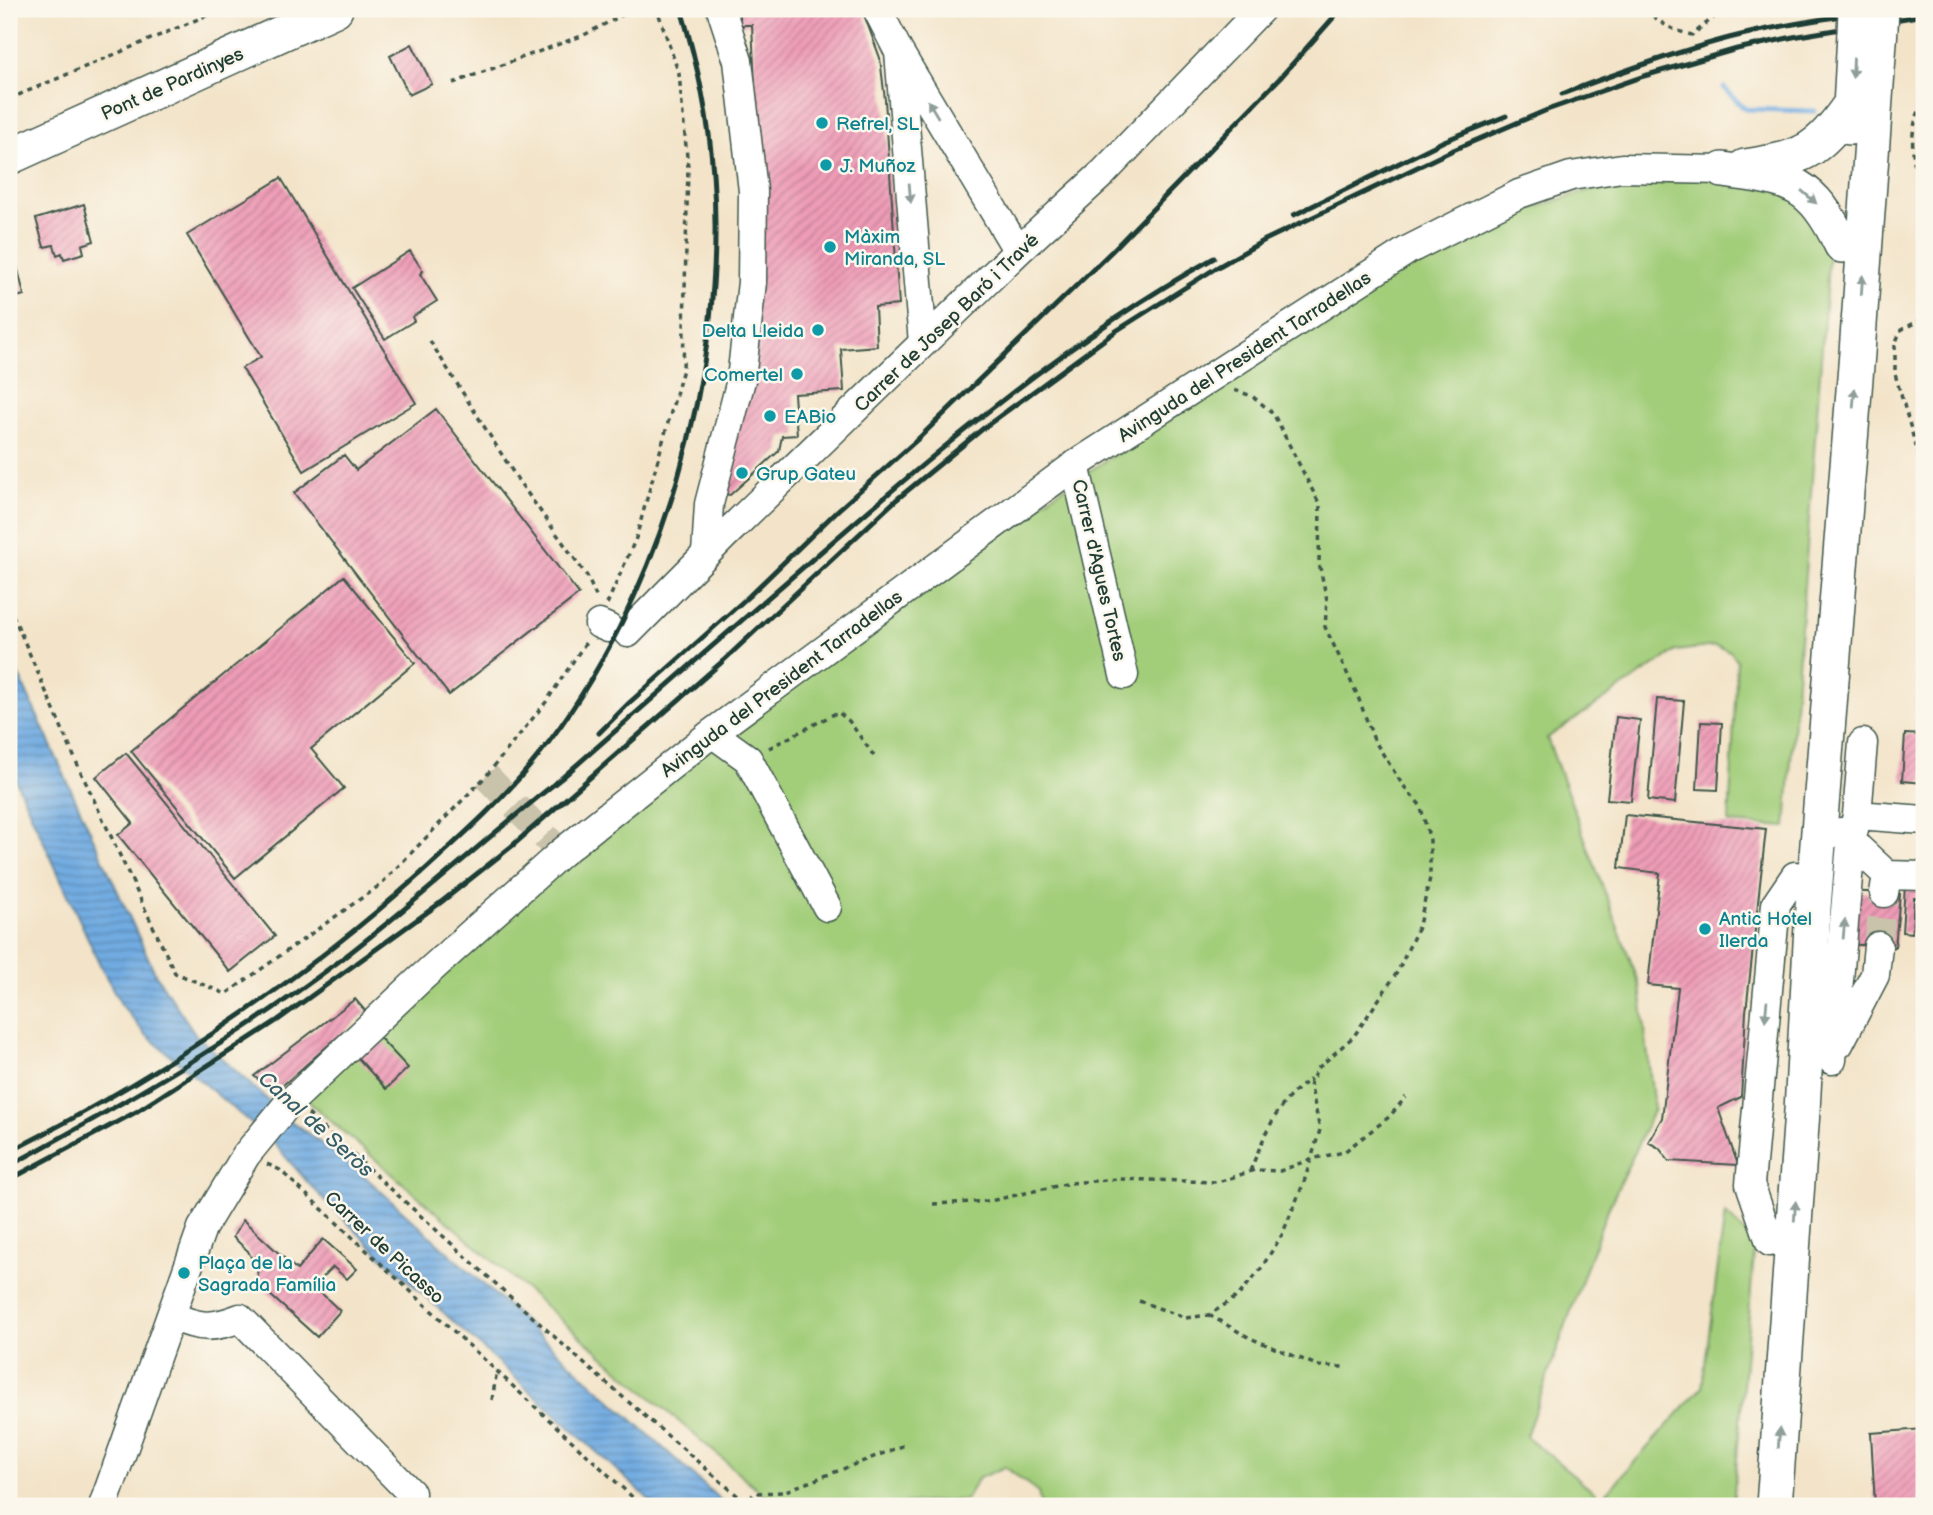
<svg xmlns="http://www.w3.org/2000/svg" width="1933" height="1515" viewBox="0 0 1933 1515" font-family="'Balsamiq Sans',sans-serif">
<defs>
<pattern id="water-rules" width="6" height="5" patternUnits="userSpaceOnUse" patternTransform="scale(1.75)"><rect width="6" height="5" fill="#71abe1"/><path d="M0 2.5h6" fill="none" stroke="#5c8cb7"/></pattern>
<pattern id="building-hatch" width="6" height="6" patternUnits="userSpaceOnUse" patternTransform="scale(1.75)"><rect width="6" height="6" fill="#ef9cb7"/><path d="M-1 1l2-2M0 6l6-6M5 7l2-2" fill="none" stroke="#c18096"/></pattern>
</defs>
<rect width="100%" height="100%" fill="#fbf7ec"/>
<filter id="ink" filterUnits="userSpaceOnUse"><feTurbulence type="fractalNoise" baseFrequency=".0143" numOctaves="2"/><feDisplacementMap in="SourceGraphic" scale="14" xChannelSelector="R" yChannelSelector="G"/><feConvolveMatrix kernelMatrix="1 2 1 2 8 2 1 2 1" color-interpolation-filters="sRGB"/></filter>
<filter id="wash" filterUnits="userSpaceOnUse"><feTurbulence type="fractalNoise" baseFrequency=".00686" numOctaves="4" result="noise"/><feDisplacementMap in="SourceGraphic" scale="28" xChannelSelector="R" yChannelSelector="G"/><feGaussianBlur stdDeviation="1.57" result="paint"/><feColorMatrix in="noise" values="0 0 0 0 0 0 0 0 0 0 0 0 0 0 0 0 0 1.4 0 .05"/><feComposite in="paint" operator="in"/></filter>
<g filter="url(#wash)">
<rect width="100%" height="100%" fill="#f3e4c9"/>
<!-- grass -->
<path fill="#a2cd79" stroke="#608556" stroke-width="2" d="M1730 172 1790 187 1829 253 1786 827 1729 823 1737 660 1730 651 1716 646 1676 651 1547 738 1640 986 1654 1109 1605 1216 1526 1436 1602 1498 1702 1387 1725 1213 1755 1242 1733 1506H1041L1038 1492 1005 1467 979 1478 965 1500 862 1506H777L303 1097 654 787 1003 527 1417 259 1511 215 1619 181Z"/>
<!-- water -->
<path fill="url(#water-rules)" stroke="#48748a" stroke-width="2" d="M9 654 156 975 196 1035 291 1121 361 1173 727 1506H656L380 1255 310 1185 272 1141 145 1034 121 1004 102 969 9 766Z"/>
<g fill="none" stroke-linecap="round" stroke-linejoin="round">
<!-- stream -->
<path stroke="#71abe1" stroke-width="5" d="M1664 9 1668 13
M1724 88 1745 109 1815 111
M1922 133 1924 134"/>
</g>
<g id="blocks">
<!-- building -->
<path fill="url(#building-hatch)" d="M740 9H862L880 58 885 100 899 305 875 307 877 346 841 349 844 391 794 394 797 435 782 436 779 451 730 495 724 494 756 106 752 25H740Z
M412 44 432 84 409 95 390 56Z
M281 178 416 403 304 471 242 368 261 357 187 235Z
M84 204 94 241 82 245 84 253 64 259 62 253 57 255 54 245 44 247 36 219Z
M410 251 423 271 420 274 437 301 412 317 414 321 385 339 352 288Z
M16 261 24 295 9 299V263Z
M436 409 579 594 449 695 294 493 344 455 356 470Z
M344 576 415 663 311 749 344 788 235 878 131 751Z
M1657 699 1684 701 1675 803 1648 800Z
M1616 717 1640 720 1631 801 1607 799Z
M1701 722 1722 723 1718 790 1697 789Z
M1905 734 1924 735V783L1902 781Z
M126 753 275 936 230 972 118 835 133 823 96 777Z
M1625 815 1766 829 1746 1012 1741 1097 1718 1108 1738 1165 1669 1161 1659 1148 1648 1142 1662 1118 1678 988 1648 985 1660 873 1619 868Z
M1905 885 1920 886 1919 898H1914L1912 933 1902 932Z
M1849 891 1900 894 1895 947 1845 944Z
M355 999 366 1012 274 1093 254 1076Z
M379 1037 408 1068 386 1089 357 1057Z
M243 1220 297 1270 323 1239 357 1269 347 1279 333 1267 314 1286 340 1311 317 1337 259 1285 257 1269 248 1251 233 1237Z
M1924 1429V1506H1875L1871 1433Z"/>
</g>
</g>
<g filter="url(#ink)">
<use href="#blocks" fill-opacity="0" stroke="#3f564a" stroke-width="2"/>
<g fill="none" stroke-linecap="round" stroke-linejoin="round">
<!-- minor-tunnel -->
<path stroke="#c9c3ab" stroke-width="28" stroke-dasharray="28 14" stroke-linecap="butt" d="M486 776 561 853
M1878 946 1884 893"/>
<defs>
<path id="minor" d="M877 9 899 52 1018 251
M899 52 923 343
M1075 465 1124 675
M706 554 709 504 741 380 752 282 753 191 738 61 721 9
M599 624 608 628
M628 633 723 537 1018 251 1103 173 1261 9
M712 733 748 759 827 907
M1857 815 1863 743
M1841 832 1887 875 1884 893
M1887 875 1924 876
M1839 1044 1875 975 1878 946
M1832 1060 1851 843 1857 815 1924 820
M1770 1242 1750 1184 1776 904 1795 876
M172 1316C199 1328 212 1329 240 1318L411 1493 410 1506
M103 1506 202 1228 246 1155 287 1105 418 981 561 853 712 733 1075 465 1408 250 1519 194 1571 176 1622 168 1723 170"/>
<path id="major" d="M1850 127 1855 33
M9 157 335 9
M1745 167C1803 158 1817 153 1851 104
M1723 170C1790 179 1811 180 1842 245
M1774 1506 1802 1111 1813 907 1857 353 1880 28"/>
</defs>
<!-- minor casing -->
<use href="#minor" stroke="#3f564a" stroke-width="31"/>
<!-- major casing -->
<use href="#major" stroke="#3f564a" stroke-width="38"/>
<!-- path -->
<path stroke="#3f564a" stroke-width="3.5" stroke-dasharray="5 5" stroke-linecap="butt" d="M1646 9C1660 24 1672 30 1692 35L1724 9
M453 83 584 35 634 9
M9 99 222 9
M1924 103C1900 137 1921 182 1924 220
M9 242H16
M1924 270 1922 319 1924 323
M1922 319 1901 330 1895 344V374L1924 474
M430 341 518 480 587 576 598 601
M607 604 636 538 683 369 688 167 679 74 657 9
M9 606 79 768 175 973 226 994 380 885 486 776 546 702 586 642
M769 748 838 712 849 721 874 756
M308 1114 589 1368 746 1503
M267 1164 280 1170 642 1506
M1250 1171C1265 1135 1277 1100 1311 1079
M933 1204 990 1201 1070 1183 1118 1179 1218 1182 1255 1170 1280 1171 1311 1159 1344 1152 1389 1117 1406 1097
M1139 1301 1186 1318 1209 1315 1238 1296 1260 1270 1282 1235 1304 1182 1320 1130 1310 1083 1318 1068 1354 1036 1398 971 1419 925 1430 878V840L1420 805 1402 784 1374 740 1357 694 1325 627 1327 600 1319 563 1320 505 1273 413 1252 396 1234 390
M1209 1315 1250 1338 1319 1366 1344 1367
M492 1400 497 1370
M749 1506 746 1503 754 1493 783 1492 905 1445"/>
<!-- minor -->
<use href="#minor" stroke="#fff" stroke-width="28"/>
<!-- major -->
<use href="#major" stroke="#fff" stroke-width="35"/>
<!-- rail -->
<path stroke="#1f3d34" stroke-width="5" d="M1562 94C1617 73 1672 53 1729 38 1783 24 1838 16 1893 9
M1294 215 1444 141 1506 116
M599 733 629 703 749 596 838 510 918 439 1112 251 1280 78 1341 9
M9 1152C158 1076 294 987 419 875 461 837 503 800 538 756 661 602 728 369 713 173 709 118 697 62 681 9
M9 1166C123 1104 238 1038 342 959 418 901 488 836 563 777 649 701 736 625 823 550 946 443 1070 338 1214 258
M9 1180 136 1112 278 1020 440 903 512 846 723 661 896 500 985 427 1116 331 1216 268 1265 240 1451 151 1547 110 1644 76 1737 49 1793 37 1924 15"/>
<defs>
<path id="major-bridge" d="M1880 28 1881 9
M1855 33 1856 9"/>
</defs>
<!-- major-bridge casing -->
<use href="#major-bridge" stroke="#3f564a" stroke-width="38" stroke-linecap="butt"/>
<!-- major-bridge -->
<use href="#major-bridge" stroke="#fff" stroke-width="35"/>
</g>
<!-- one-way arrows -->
<defs><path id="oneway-solid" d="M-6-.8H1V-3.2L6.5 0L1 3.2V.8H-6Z" transform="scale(1.75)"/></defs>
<g fill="#8f9e9a">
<use href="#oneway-solid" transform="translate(1853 68) rotate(93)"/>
<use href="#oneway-solid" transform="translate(933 109) rotate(-121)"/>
<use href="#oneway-solid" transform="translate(910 193) rotate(85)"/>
<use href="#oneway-solid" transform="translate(1809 197) rotate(41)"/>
<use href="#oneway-solid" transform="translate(1862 285) rotate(-86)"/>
<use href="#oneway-solid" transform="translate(1854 398) rotate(-85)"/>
<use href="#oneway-solid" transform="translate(1844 929) rotate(-85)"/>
<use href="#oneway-solid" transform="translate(1766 1011) rotate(95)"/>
<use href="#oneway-solid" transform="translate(1795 1211) rotate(-86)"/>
<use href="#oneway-solid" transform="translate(1779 1438) rotate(-86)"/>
</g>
</g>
<!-- markers -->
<g fill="#0f9aa8" stroke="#fbf7ec" stroke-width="2.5">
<circle cx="822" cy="123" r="7"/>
<circle cx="826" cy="165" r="7"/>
<circle cx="830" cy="247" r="7"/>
<circle cx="818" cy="330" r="7"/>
<circle cx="797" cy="374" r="7"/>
<circle cx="770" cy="416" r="7"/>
<circle cx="742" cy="473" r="7"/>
<circle cx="1705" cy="929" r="7"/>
<circle cx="184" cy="1273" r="7"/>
</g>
<g text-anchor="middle" stroke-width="5" stroke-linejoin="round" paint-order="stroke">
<!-- street labels -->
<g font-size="19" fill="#1f3d34" stroke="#fbf7ec">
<text transform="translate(172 83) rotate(-24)" y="7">Pont de Pardinyes</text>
<text transform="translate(946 322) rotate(-44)" y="7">Carrer de Josep Baró i Travé</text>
<text transform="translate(1244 356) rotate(-33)" y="7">Avinguda del President Tarradellas</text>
<text transform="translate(1100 570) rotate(77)" y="7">Carrer d'Agues Tortes</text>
<text transform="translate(781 683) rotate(-37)" y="7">Avinguda del President Tarradellas</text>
<text transform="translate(385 1247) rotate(43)" y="7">Carrer de Picasso</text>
</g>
<!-- culture labels -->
<g font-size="19" fill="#0d838f" stroke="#fbf7ec" text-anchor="start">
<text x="836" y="130">Refrel, SL</text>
<text x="840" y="172">J. Muñoz</text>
<text x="844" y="243">Màxim<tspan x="844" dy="22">Miranda, SL</tspan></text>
<text x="804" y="337" text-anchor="end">Delta Lleida</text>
<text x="783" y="381" text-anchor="end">Comertel</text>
<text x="784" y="423">EABio</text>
<text x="756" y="480">Grup Gateu</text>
<text x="1719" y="925">Antic Hotel<tspan x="1719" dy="22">Ilerda</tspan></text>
<text x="198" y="1269">Plaça de la<tspan x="198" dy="22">Sagrada Família</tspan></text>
</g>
<!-- water labels -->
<g font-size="21" font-style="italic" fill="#385e68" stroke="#fbf7ec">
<text transform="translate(316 1124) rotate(42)" y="7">Canal de Seròs</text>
</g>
</g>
<!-- margin -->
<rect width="1933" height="1515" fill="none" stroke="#fbf7ec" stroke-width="35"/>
</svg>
